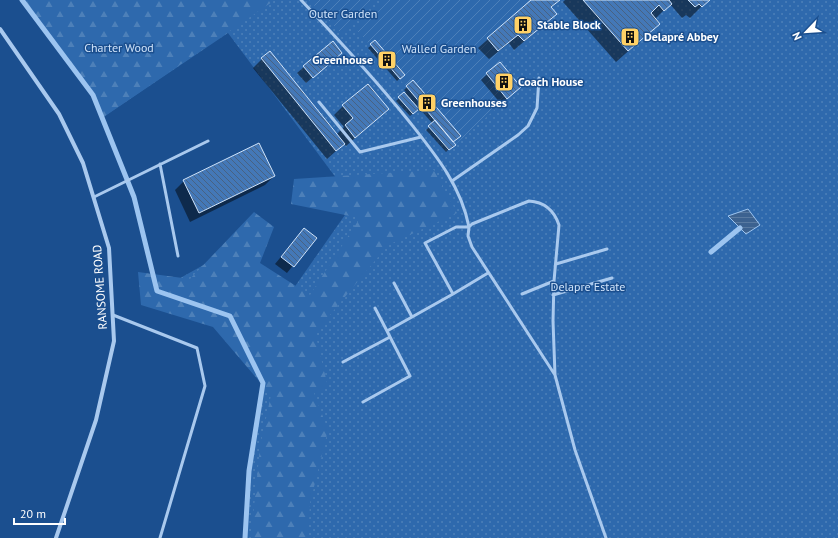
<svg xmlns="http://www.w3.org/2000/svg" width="838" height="538" viewBox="0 0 838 538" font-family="'PT Sans',sans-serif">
<defs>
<pattern id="grass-dots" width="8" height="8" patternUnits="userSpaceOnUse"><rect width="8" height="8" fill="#2e69ad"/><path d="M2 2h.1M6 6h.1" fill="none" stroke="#4d80b9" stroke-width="1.8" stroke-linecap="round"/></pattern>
<pattern id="forest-firs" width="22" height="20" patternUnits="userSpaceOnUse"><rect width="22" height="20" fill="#2e69ad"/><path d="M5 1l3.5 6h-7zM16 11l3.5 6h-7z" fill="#4d80b9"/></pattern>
<pattern id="garden-furrows" width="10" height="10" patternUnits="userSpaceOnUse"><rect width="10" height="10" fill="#2e69ad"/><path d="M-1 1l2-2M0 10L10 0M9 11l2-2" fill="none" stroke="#4d80b9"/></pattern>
<pattern id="water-rules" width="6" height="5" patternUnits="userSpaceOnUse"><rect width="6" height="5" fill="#3c6290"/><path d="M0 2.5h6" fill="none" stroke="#597aa1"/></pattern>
<pattern id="building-back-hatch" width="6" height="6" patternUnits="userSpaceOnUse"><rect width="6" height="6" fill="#4478b7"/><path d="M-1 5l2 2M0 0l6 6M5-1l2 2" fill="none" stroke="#486282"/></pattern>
</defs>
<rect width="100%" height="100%" fill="#1b4f8f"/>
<!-- grass -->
<path fill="url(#grass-dots)" d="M22 0H838V538H245L249 471 263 383 230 316 157 291 225 253 289 295 354 202 228 33 102 118 93 95Z"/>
<!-- forest -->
<path fill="url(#forest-firs)" d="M22 0H275L102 118 93 95Z
M434 170 457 213 388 245 315 333 328 387 314 393 328 430 310 503 308 538H251L260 447 271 395 213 327 141 305 138 272 190 279 254 212 274 227 260 263 310 295 360 218 291 204 294 179Z"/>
<!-- garden -->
<path fill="url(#garden-furrows)" d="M309 0H378L342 34Z
M384 0H531L487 38 498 51 500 62 486 73 507 99 449 150 428 126 435 120 355 28Z"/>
<!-- water -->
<path fill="url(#water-rules)" stroke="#9cc4f0" d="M748 209 760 225 746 234 728 216Z"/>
<!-- shadow -->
<path fill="#0007" d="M533 0H560L550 8 555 14 546 23 514 50 509 43 489 59 478 48Z
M565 0H708L690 18 686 15 682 18 670 4 655 19 659 24 616 62 563 2Z
M375 42 403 75 397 81 368 48Z
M332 43 341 53 306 83 297 73Z
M262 59 336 135 344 127 334 115 343 106 388 109 346 146 344 144 327 159 253 68Z
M499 63 513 93 501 104 481 80Z
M413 81 452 142 451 147 446 152 426 130 433 124 419 108 410 116 396 101 406 92 404 90Z
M274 176 265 185 190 222 175 190 184 181Z
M304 229 315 238 287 273 275 264Z"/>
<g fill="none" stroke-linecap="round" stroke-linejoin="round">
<!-- stream -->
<path stroke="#9cc4f0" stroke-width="5" d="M22 0 93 95 134 197 157 291 230 316 263 383 249 471 245 538
M711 252 740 228"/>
</g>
<!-- building -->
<path fill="url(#building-back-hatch)" stroke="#cfe3fa" d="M531 0H560L551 7 557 14 524 41 518 35 498 51 487 38Z
M583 0H669L672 4 664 11 659 5 651 13 660 24 628 51Z
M688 0H710L702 7 699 4 695 7Z
M375 40 405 75 400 79 370 44Z
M333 41 342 53 313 78 303 66Z
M270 51 345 144 336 151 261 58Z
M500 62 521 87 507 99 486 73Z
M413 80 461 136 453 142 406 86Z
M368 84 389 109 355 138 345 125 353 118 342 105Z
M404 92 419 109 413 114 398 97Z
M435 120 456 145 449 150 428 126Z
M259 143 275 176 199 213 183 180Z
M304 228 317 238 294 267 281 257Z"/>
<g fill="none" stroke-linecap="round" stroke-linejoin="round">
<!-- service -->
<path stroke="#a9c9ee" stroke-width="3" d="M301 0C338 39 374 78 408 120 434 153 461 185 469 227H456L425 243 453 294
M319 102 360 152 421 137
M160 164 178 256
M452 181 518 135 528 126 537 108 539 78
M94 197 208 141
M556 264 607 249
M394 283 412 317
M522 294 554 281
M553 295 612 278
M375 308 387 331
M113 315 197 348 205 386 160 538
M343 362 390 337
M555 375 472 247 468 236 469 227 472 224 529 201C545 202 554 210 559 225L554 281 553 321 555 375 575 450 606 538
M363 402 410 376 387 331 453 294 488 273"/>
<!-- minor -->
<path stroke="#a9c9ee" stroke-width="4" d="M0 29 59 114 83 163 109 248 114 341 96 420 56 538"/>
</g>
<!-- icons -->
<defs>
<symbol id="building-square" viewBox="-11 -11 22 22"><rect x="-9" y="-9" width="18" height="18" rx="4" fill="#ffd166" stroke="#1b4f8f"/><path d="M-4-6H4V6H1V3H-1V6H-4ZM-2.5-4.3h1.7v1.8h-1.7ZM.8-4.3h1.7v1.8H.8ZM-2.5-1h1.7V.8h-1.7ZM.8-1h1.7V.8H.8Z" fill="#111"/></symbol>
</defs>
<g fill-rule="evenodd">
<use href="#building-square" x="512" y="14" width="22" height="22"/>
<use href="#building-square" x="619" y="26" width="22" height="22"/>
<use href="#building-square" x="376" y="49" width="22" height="22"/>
<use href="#building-square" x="493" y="71" width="22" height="22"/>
<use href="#building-square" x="416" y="92" width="22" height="22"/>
</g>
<g text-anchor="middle" stroke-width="3" stroke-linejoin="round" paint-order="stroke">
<!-- park labels -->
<g font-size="12" fill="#cfe3fa" stroke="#1b4f8f">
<text x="343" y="18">Outer Garden</text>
<text x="119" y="52">Charter Wood</text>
<text x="439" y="53">Walled Garden</text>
<text x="588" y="291">Delapre Estate</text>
</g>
<!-- poi labels -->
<g font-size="12" font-weight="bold" fill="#fff" stroke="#1b4f8f" text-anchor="start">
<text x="537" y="29">Stable Block</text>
<text x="644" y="41">Delapré Abbey</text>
<text x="373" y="64" text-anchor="end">Greenhouse</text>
<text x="518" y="86">Coach House</text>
<text x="441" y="107">Greenhouses</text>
</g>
<!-- street labels -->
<g font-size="12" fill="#fff" stroke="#1b4f8f">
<text transform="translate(100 287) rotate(-94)" y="4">RANSOME ROAD</text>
</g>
</g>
<!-- north arrow -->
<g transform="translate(806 32) rotate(245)" stroke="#1b4f8f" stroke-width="3" paint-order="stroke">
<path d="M0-3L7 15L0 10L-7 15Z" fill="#ffffff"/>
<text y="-6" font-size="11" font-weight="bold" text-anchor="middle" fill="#ffffff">N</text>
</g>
<!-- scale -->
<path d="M14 518v6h51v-6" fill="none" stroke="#ffffff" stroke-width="2"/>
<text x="20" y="518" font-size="12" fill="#ffffff" stroke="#1b4f8f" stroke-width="3" paint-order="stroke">20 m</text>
</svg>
